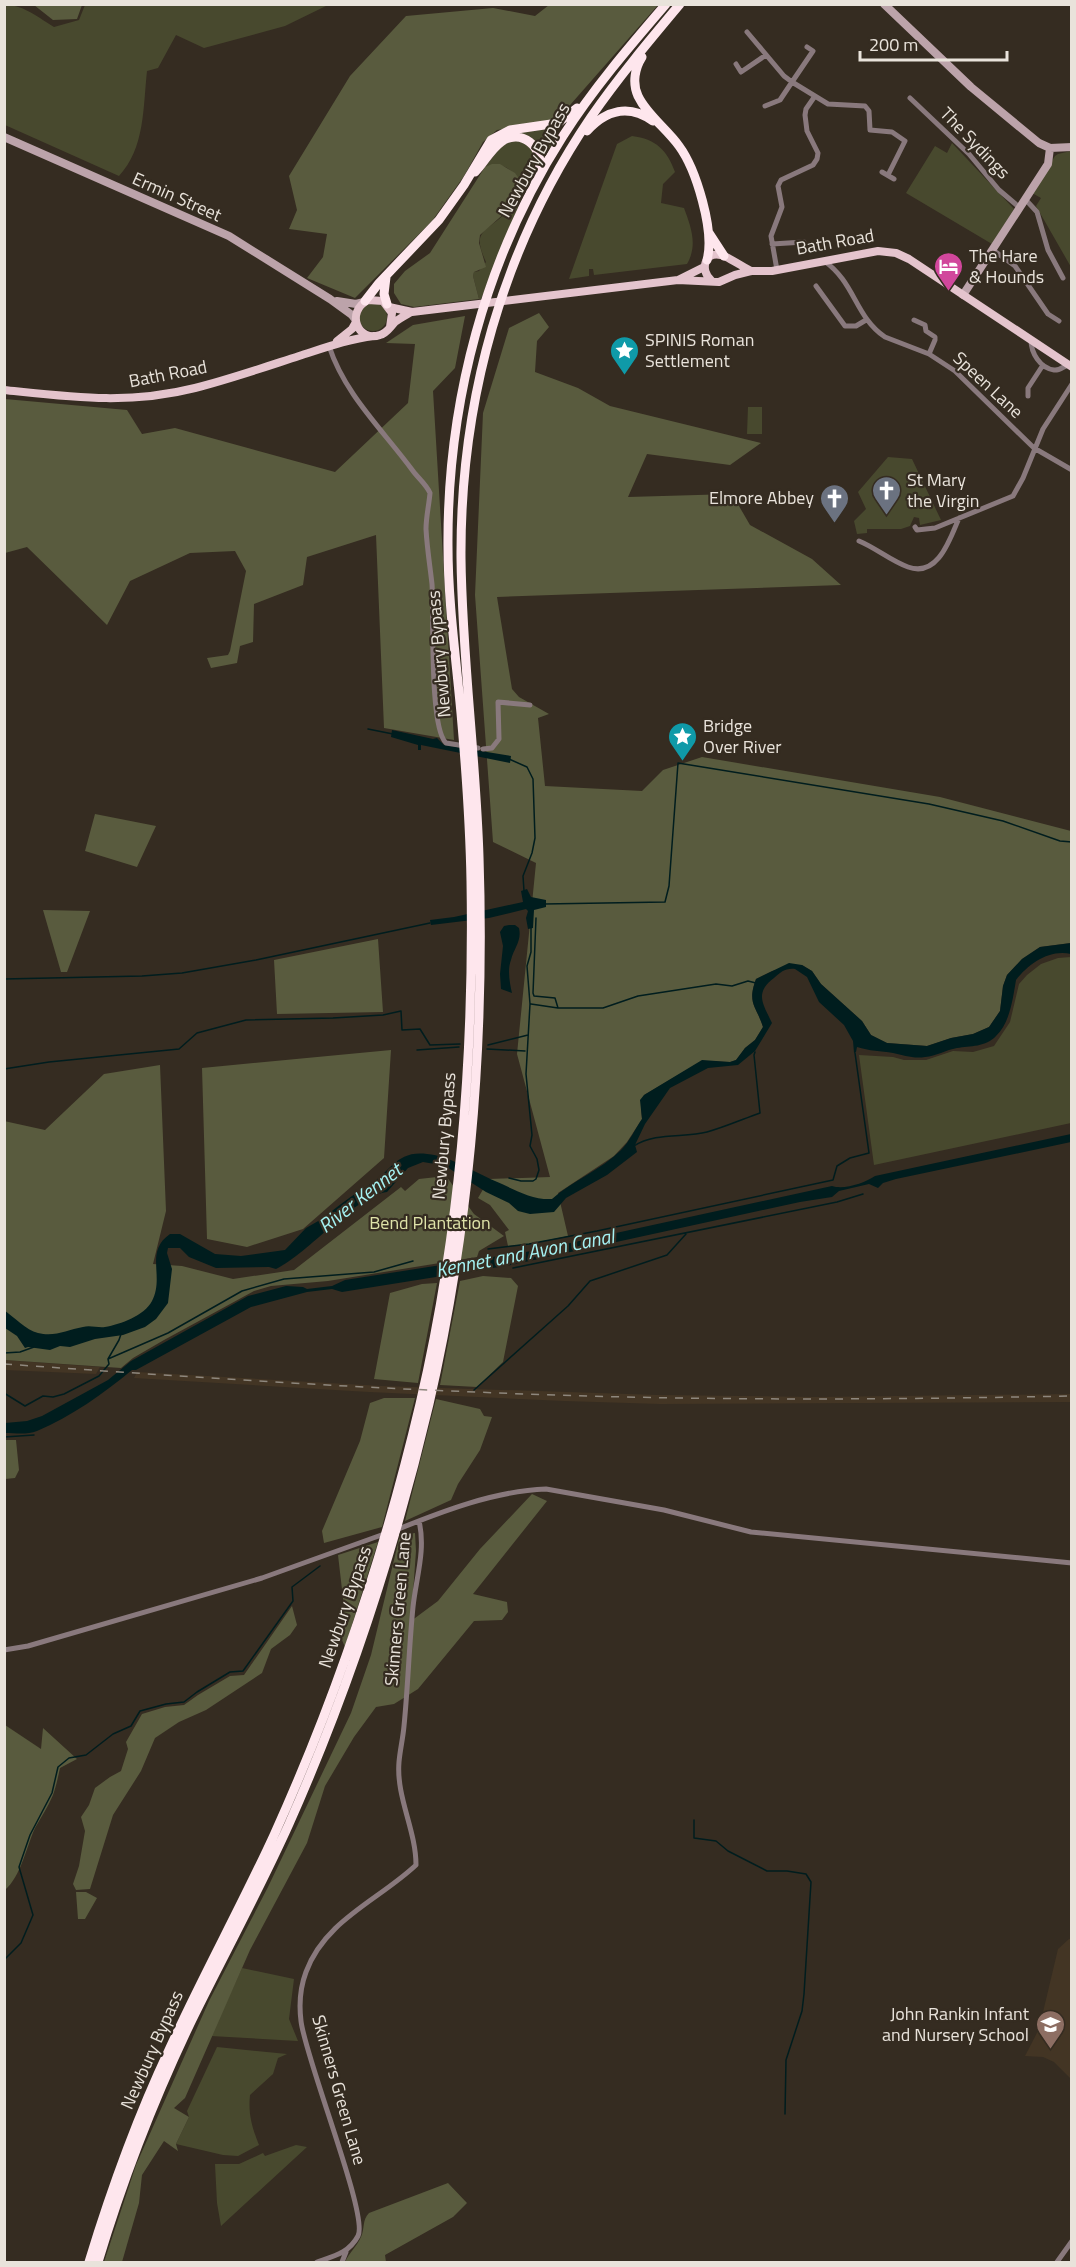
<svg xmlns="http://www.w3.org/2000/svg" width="1076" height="2267" viewBox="0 0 1076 2267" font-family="'Titillium Web',sans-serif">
<rect width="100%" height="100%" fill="#352c21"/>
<!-- built -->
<path fill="#433524" d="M4 1360 100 1367 96 1374 5 1370Z
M137 1372 382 1386 658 1395 816 1397 1071 1394 1072 1402 660 1404 564 1401 369 1392 134 1378Z
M1069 1939H1071V2079L1054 2062 1043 2057 1025 2056 1039 2029 1058 1949Z"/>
<!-- green -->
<path fill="#48492e" d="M4 5C23 4 39 18 54 27L79 20 85 5H328L285 26 204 48 176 35 158 68 147 71C143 108 145 148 119 176L5 125Z
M555 128 558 135 544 157 542 152 506 134Z
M632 136C656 139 667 150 675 172L663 184 661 203 684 208C691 227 698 245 687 264L594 275 593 269H589V276L569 279 617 144Z
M518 140 533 149 534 167 481 299H479L473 276 474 272 479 271 486 262C470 228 488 233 507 211 513 204 515 193 521 185 514 170 502 160 485 167L503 144Z
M952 143 1014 209 992 244 906 193 935 146 947 153Z
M1071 151V267L1036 206 1041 198 1032 193 1055 156 1058 154Z
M359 317a14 14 0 1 1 28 0a14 14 0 1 1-28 0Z
M748 407H762V434H747Z
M888 457 912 459 941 520 920 525 919 518 914 517 910 526 901 529H867V533L857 534 854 521 866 509 858 492Z
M1071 957V1123L874 1165 859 1055 893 1057 904 1060H926L953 1051 973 1052 994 1046 1010 1022 1019 984 1027 975 1041 964 1058 958Z
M242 1968 294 1979 289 2019 298 2041 211 2036Z
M217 2047 287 2054 278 2058 273 2074 250 2095C248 2114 252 2127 259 2145L238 2156 223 2155 176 2144 189 2117 187 2111Z
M296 2145 307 2147 221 2226 217 2203 215 2164H239L263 2153 265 2156Z"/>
<!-- forest -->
<path fill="#595b3e" d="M34 5V4L82 5 77 19 53 20Z
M549 5H658L556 121 497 130 483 142 464 176 432 221 355 298 307 278 323 257 327 234 289 229 297 210 289 176 350 76 406 16 493 8 535 16Z
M492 164H500L515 173 520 180 521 185 507 211 480 235 479 243 486 267 474 272 473 276 479 299 414 307 401 304 394 293V284L405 271 430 253 485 167Z
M539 313 549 327 537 341 535 372 578 388 610 406 761 443 730 465 647 454 628 497 732 494 750 525 812 559 841 585 497 597 512 689 519 697 549 714 538 718 545 786 642 791 663 770 702 757 940 797 1071 831V943L1040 947 1022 959 1007 975 1003 986 1000 1011 989 1027 973 1034 951 1038 927 1046 887 1043 871 1035 862 1021 821 984 812 971 802 965 772 971 756 979C747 1004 756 1005 763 1027L755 1040 745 1048 736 1060 730 1062 702 1061 644 1095 641 1108 642 1119 627 1142 614 1156 558 1193 568 1236 529 1244 508 1246 505 1232 509 1230 490 1205 478 1198 489 1179 550 1177 517 1054 536 863 493 842 475 595 483 413 509 328Z
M465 316 455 368 433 391 454 740 384 728 376 535 307 557 303 585 254 604 253 642 240 646 237 663 211 668 207 658 228 655 230 651 246 571 235 551 190 553 130 581 107 625 27 547 5 553V399L127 410 142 434 175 428 335 472 408 403 415 344 386 343 413 325Z
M95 814 156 826 137 867 85 851Z
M43 910 90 911 67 972H61Z
M378 939 383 1012 277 1014 274 960Z
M391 1050 384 1158 303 1229 247 1247 207 1239 202 1068Z
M160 1065 166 1211 153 1264 182 1266 233 1279 294 1270 401 1187 405 1191 419 1179 446 1176 474 1214 504 1236 479 1251 477 1257 328 1281 271 1286 254 1291 164 1340 133 1358 121 1368 5 1360 4 1121 45 1130 104 1074Z
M483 1276 511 1278 518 1286 503 1362 477 1387 440 1385 460 1281Z
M437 1283 418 1383 374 1379 390 1293 422 1284Z
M384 1398H415L382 1527 324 1543 322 1531 360 1441 370 1403Z
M436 1399 480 1409 484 1416 492 1417 480 1450 458 1484 451 1500 405 1521Z
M4 1440H16L19 1470 15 1478 5 1479Z
M532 1494 547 1501 473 1594 507 1602 508 1612 502 1620 474 1621 418 1689 394 1704 376 1707 354 1737 325 1786 307 1843 250 1950 185 2098 174 2108 189 2117 176 2144 178 2151 164 2141 142 2175 139 2203 122 2262H104L136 2165 209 2001 268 1887 351 1713 371 1655 400 1535 415 1533 416 1551 411 1621 438 1601 480 1549Z
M378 1542 345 1647 342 1640 343 1598 338 1555Z
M292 1606 297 1625 290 1635 271 1649 262 1673 206 1710 179 1722 155 1738 141 1771 113 1815 90 1889 76 1890 73 1884 79 1866 85 1831 81 1817 89 1805 95 1788 110 1777 121 1771 128 1749 126 1742 142 1714 165 1707 184 1705 198 1695 230 1676 244 1675Z
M5 1725 41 1749 43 1728 77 1759 60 1768C58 1777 56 1787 53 1795 48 1807 41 1817 35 1828 26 1848 21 1876 5 1890Z
M76 1892H86L97 1898 85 1919H78Z
M448 2183 467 2203 453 2217 385 2255 386 2262H345C349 2253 357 2246 361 2237 365 2228 362 2220 369 2213Z"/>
<!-- water -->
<path fill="#001d1e" d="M392 730 433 739 437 738 444 745 511 756 510 763 421 745V750H418V745L391 737Z
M527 889 531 897 546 900V907L534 910 533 928 528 929 526 918 528 911 526 909 489 918 431 925 430 920 454 917 523 902 521 891Z
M509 925H515L519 928C522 941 514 948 511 960 507 970 510 984 512 993L501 989 500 974 503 946 500 932 504 926Z
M1071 943V954C1050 949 1029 963 1016 980 1013 998 1010 1023 996 1036 986 1047 970 1046 957 1048 946 1050 936 1056 925 1057 913 1059 904 1055 893 1053 881 1051 869 1051 857 1047L856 1052 854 1053 853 1041 844 1025 819 1002 807 977 795 969C785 968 781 972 774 978 754 993 763 1004 772 1023L755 1051 738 1065 708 1068 670 1088 645 1124 635 1145 637 1152 607 1175 566 1198 554 1212 530 1214 518 1211 509 1203 486 1192 450 1169 441 1165 423 1162 408 1168 387 1192C356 1195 309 1253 276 1269L269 1267 216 1268 189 1257 180 1248H168L167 1253 172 1269 168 1303 156 1319 145 1327 123 1335 95 1339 70 1347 60 1346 50 1350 28 1347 25 1348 17 1336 5 1328 4 1310C14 1317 26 1330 38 1333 55 1337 67 1330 83 1327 90 1325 98 1328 105 1327 121 1324 144 1316 152 1301 165 1276 144 1252 170 1234H180L215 1254 241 1256 285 1250 306 1228 320 1220C336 1208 352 1195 369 1185 391 1172 396 1150 427 1154 450 1156 474 1172 495 1181 514 1189 531 1200 552 1199 573 1180 601 1170 621 1150 630 1141 635 1129 642 1119L640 1100 644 1095 702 1060 730 1062 736 1060 745 1048 755 1040 763 1027C756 1005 747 1004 756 979L789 963 802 965 812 971 821 984 862 1021 871 1035 887 1043 927 1046 951 1038 973 1034 989 1027 1000 1011 1003 986 1007 975 1022 959 1040 947Z
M1071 1134V1142L896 1179 883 1183 878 1188 869 1184 839 1191 832 1197 800 1202 511 1265 342 1292 332 1289 307 1292 251 1307 136 1370H132C104 1393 71 1417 37 1431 27 1435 15 1433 5 1433V1423L27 1421 42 1416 108 1380 131 1361 248 1296 286 1286 303 1287 307 1289 332 1286 345 1280 538 1250 832 1186C844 1190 865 1183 875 1176Z"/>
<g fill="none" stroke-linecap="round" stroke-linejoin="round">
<!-- stream -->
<path stroke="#001d1e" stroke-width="1.5" d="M368 729 393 734
M509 759 527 767 533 779 535 838 532 853 523 876 524 891
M544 904 665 902 669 886 678 763 929 804 1003 821 1060 841 1072 842
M536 918 533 993 534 996 555 998 558 1008
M4 979 142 976 182 973 256 960 430 923
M531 1004 558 1008H603L638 996 716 984 732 986 748 981 756 983
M488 1045 528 1035
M487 1049 525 1051
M417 1050 459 1047
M4 1069 49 1062 179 1049 197 1033 246 1020 333 1018 383 1015 401 1011 402 1030 420 1029 430 1045 460 1044
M634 1146C655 1132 684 1138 707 1132 725 1127 743 1119 760 1113L754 1055 755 1052
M509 1178 521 1181H533L536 1179 539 1170 537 1159 530 1146 532 1135 526 1074 530 1004 527 966 531 952V928
M488 1249 529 1244 597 1231 833 1180 837 1166 850 1158 869 1153 855 1053
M513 1268 837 1202 863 1194
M4 1353 20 1352 34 1347
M108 1359 168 1333 242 1291 284 1279 374 1272 413 1261
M474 1390 568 1306 590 1281 667 1255 686 1234
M4 1393 25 1406 43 1396 53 1397 64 1394 99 1376 109 1364 108 1359 119 1340 121 1334
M4 1437 34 1435
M694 1820V1838L716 1841 728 1851 767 1871H787L806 1874 811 1882 804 1994 802 2011 786 2060 785 2114
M4 1960 21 1943 33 1915 19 1867 30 1835 52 1793 58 1767 69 1758 86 1755 113 1734 131 1726 140 1711 166 1704 184 1702 197 1692 230 1672 243 1671 293 1601 292 1587 320 1566"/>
<!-- street -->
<path stroke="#89797d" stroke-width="5" d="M747 32 784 76 792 82 780 100 765 106
M807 47 813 51 792 82 828 104 865 106 869 111 870 130 892 132 905 141 888 175
M736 64 741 72 766 55
M910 98 969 154 999 190 1019 207
M882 172 894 179
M1025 199 1037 212 1048 250 1063 278
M772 244 804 242
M993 250 1015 266 1048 314 1059 321
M824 261C855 282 855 317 885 337L929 354 955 371 1034 448 1072 470
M777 270 771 236 782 207 778 186 781 180 813 165 817 159 818 153 807 131 805 115 806 109 815 96
M816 286 845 326H856L866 320
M914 320 925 325 926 331 935 337V340L929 354
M1031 340C1031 353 1040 368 1054 370 1059 371 1064 366 1068 365
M329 346C345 395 383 430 413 471 418 478 426 484 430 493 429 505 426 517 426 529 427 548 430 566 432 584 434 613 429 727 446 743L478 748
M1028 396V388L1043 365
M915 527 917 530 935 528 1013 496 1023 478 1043 429 1072 384
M859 541C876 548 891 561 908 567 938 578 950 539 959 518
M483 749 492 748 499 739 498 702 530 705
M396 1530C443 1511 495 1491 546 1489L664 1510 751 1532 1072 1563
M4 1650 28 1646 262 1578 387 1533
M317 2262C334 2256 349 2253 358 2236 369 2216 305 2058 301 2021 299 2005 300 1988 306 1972 325 1920 379 1900 416 1865 416 1830 396 1797 399 1762 400 1750 403 1738 404 1726 408 1686 409 1647 413 1607 416 1578 426 1550 419 1521
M342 2262 346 2252
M1057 2262 1072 2241"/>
<!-- secondary -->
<path stroke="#bca3aa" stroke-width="8" d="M884 4 971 87 1039 143 1050 148 1072 147
M4 137 229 236 330 299 352 315 355 319
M963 295 1048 164 1050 148
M337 301 356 304 364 302"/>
<!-- primary -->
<path stroke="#e4c4cd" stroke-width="8" d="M678 280 704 267
M711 280C700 271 704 251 721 255 727 256 743 267 751 271
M389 307 412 312 678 280 719 282 735 275 751 271H772L878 251 896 253 909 259 1072 367
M390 327 392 313 383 301 368 300C345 312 358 343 380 335 387 333 390 327 395 322 400 318 406 315 411 312
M337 341 352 329 356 322
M4 390C71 397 128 405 195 388 230 379 265 367 299 356 324 348 348 339 374 336"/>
<!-- highway -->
<path stroke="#fee6ed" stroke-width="9" d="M642 57C635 68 632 83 638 96 647 115 667 129 679 146 696 169 715 231 707 260
M587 131C606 110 629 104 653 121
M475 172C484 163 490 150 501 142 521 127 545 148 539 170
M709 233 724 256
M386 277 384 294 387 304
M365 301 379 283 439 220 464 185 491 140 510 130 558 123 577 108
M89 2262C111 2190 137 2118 169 2050 202 1977 241 1907 274 1835 337 1696 385 1552 420 1404 460 1234 474 1055 471 881 470 825 466 769 461 713 456 658 448 602 448 546 447 403 485 258 563 136 593 89 629 47 666 4
M98 2262C122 2182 152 2104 188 2028 221 1960 258 1893 289 1824 349 1689 395 1548 429 1404 470 1226 485 1039 479 857 476 757 462 658 461 558 460 401 502 248 591 117 618 78 649 41 680 4"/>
<!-- rail -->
<path stroke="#8e877d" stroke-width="1.5" stroke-dasharray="8 8" stroke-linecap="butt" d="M4 1364C162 1375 319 1386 476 1392 674 1401 873 1400 1072 1396"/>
</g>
<!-- icons -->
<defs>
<symbol id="hotel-pin" viewBox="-11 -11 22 30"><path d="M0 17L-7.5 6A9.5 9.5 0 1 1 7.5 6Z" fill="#d1479c" stroke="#352c21"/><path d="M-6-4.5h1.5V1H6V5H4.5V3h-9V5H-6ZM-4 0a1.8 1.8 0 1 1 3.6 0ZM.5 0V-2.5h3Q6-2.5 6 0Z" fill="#fff"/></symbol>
<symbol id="sight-pin" viewBox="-11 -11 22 30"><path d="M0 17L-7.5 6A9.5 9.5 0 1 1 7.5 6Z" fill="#0f9aa8" stroke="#352c21"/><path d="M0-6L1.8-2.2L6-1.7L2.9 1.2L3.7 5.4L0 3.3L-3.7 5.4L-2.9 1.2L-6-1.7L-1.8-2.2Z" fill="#fff"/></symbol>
<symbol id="church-pin" viewBox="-11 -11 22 30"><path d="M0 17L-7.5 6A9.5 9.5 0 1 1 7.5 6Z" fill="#6b7280" stroke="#352c21"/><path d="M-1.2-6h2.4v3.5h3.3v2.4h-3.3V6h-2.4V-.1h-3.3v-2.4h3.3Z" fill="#fff"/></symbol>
<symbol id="school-pin" viewBox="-11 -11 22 30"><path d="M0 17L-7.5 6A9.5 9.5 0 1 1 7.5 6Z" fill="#8d6e63" stroke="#352c21"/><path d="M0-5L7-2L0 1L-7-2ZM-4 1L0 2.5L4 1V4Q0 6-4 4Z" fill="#fff"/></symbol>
</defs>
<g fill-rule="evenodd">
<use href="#hotel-pin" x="932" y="250" width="33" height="45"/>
<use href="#sight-pin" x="608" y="334" width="33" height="45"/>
<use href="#church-pin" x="870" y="474" width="33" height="45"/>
<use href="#church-pin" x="818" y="482" width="33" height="45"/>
<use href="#sight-pin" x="666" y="720" width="33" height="45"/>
<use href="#school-pin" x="1034" y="2008" width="33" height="45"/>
</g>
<g text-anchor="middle" stroke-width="4.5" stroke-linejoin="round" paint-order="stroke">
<!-- street labels -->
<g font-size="18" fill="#e9e3db" stroke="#352c21">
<text transform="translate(975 143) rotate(46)" y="6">The Sydings</text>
<text transform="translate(534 160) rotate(-61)" y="6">Newbury Bypass</text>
<text transform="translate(177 197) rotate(24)" y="6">Ermin Street</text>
<text transform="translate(835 242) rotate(-10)" y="6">Bath Road</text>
<text transform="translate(168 374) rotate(-11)" y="6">Bath Road</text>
<text transform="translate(988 385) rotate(43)" y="6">Speen Lane</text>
<text transform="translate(439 654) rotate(-95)" y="6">Newbury Bypass</text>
<text transform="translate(444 1136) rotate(-85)" y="6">Newbury Bypass</text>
<text transform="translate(345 1607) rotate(-71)" y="6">Newbury Bypass</text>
<text transform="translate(398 1609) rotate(-85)" y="6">Skinners Green Lane</text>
<text transform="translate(152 2050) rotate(-66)" y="6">Newbury Bypass</text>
<text transform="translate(339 2090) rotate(74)" y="6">Skinners Green Lane</text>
</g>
<!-- poi labels -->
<g font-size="18" fill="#e9e3db" stroke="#352c21" text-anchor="start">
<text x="969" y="262">The Hare<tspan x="969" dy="21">&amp; Hounds</tspan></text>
<text x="645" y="346">SPINIS Roman<tspan x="645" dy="21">Settlement</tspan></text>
<text x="907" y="486">St Mary<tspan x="907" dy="21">the Virgin</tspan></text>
<text x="814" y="504" text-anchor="end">Elmore Abbey</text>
<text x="703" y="732">Bridge<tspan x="703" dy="21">Over River</tspan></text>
<text x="1029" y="2020" text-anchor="end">John Rankin Infant<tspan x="1029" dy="21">and Nursery School</tspan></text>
</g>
<!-- park labels -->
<g font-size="18" fill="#dfe3a9" stroke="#352c21">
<text x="430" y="1229">Bend Plantation</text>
</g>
<!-- water labels -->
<g font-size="20" font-style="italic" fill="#a5f2f3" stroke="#352c21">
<text transform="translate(360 1198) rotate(-38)" y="7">River Kennet</text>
<text transform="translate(525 1253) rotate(-11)" y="7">Kennet and Avon Canal</text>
</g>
</g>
<!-- border -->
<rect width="1076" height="2267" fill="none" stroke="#e9e3db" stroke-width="12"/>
<!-- scale -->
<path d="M860 51v9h147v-9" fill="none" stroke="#e9e3db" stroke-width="3"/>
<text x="869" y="51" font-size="18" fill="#e9e3db" stroke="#352c21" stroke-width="4.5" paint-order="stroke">200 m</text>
</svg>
